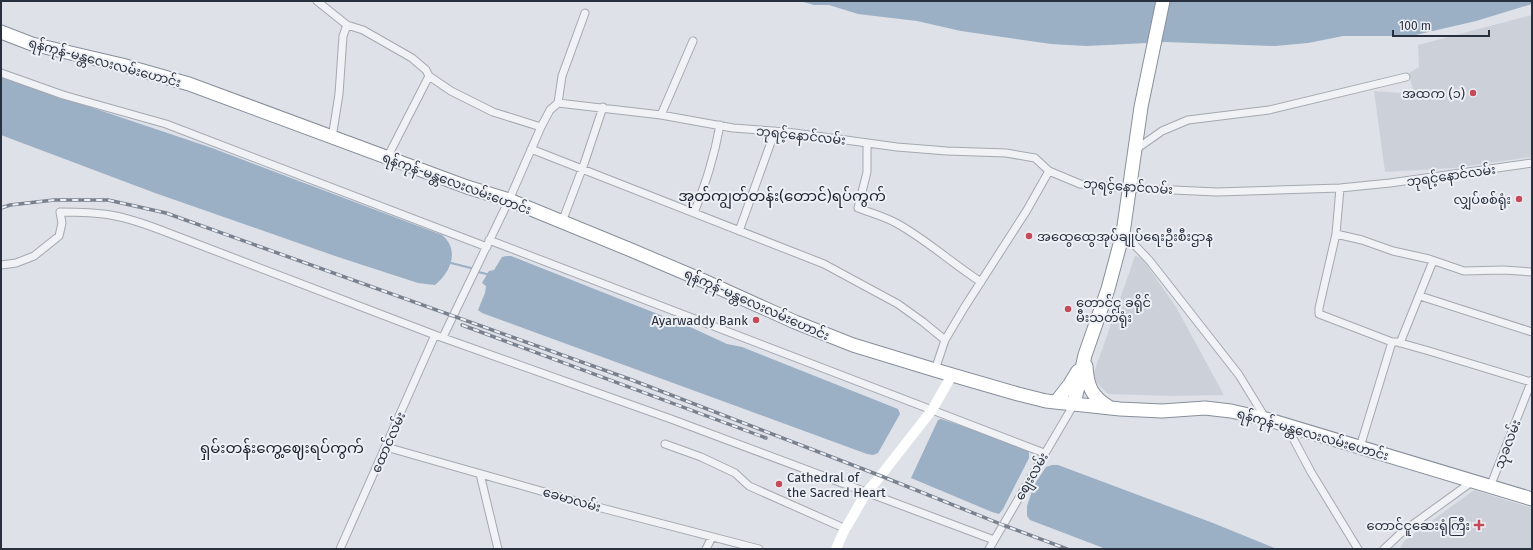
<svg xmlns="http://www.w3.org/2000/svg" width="1533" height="550" viewBox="0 0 1533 550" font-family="'Fira Sans','Noto Sans Myanmar',sans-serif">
<rect width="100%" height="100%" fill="#dee1e7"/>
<!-- built -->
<path fill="#ccd1d9" d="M1532 15V157L1453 168 1385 172 1374 91 1414 94 1409 73 1419 67 1418 45Z
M1135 256 1142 258 1176 307 1224 395 1172 396 1108 394 1092 378Z
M1474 490 1532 508V549H1400L1404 541Z"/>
<!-- water -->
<path fill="#9bafc5" d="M800 1H1532V4L1476 21 1411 36H1343L1308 43 1275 46 1166 42 1087 46 1051 44 961 31 917 21 858 14 829 5H814Z
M1 77 212 148 442 235C460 250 451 272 435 285L418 283 338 257 155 193 1 135Z
M506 256H511L688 326 727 344 742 347 898 409 900 414 878 453 873 455 867 454 482 313 478 310 485 293 486 286 482 283 489 271 494 270 502 257Z
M941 419 1023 446 1029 450V458L1003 509 999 514 992 512 911 478 938 420Z
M1052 465H1058L1213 523 1277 549H1106L1030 520 1027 516V506L1034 485 1046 467Z"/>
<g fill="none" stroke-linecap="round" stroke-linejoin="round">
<!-- stream -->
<path stroke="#9bafc5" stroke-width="2" d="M451 263 471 268
M478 272 487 274"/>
<defs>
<path id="street" d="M317 1 347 25 363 30 412 58 426 70 429 76 451 91 493 112 541 127
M1 73 63 95 166 124 487 247
M558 103 661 115 733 128 787 132 897 147 947 151 1006 153 1035 158 1049 171 1080 184 1129 188 1217 192 1340 188 1390 183 1532 163
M661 115 693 41
M332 138 339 94 343 36 347 25
M867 143V172L858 208C871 213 886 217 898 224 928 241 953 264 981 282
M531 149 824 264 898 304 923 322 945 340
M1135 150 1162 131 1188 120 1269 110 1406 77
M387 158 429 76
M1340 188 1336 234 1319 308V314L1392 342H1397L1429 351 1531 382
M694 213C706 182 714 158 720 125
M562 222 584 164 603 107
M739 231 775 131
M1123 233 1149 260 1239 375 1266 419
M1336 234 1362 240 1393 251 1429 259 1464 271 1503 270 1532 272
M489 240 1044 453
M1 265 16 263 34 256 59 236 62 223 60 212C77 212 93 212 110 215 129 218 148 225 166 232L435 335 671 419 994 540
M1420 296 1532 332
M443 337 509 200 541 127 550 110 558 103 562 76 585 13
M1400 343 1433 261
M935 370 945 340 964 308 1027 210 1049 171
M1286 425 1311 472 1358 549
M665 444 701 457 735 473 749 486 846 529
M386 447 590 505 759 549
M1360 447 1392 342
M480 474 498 549
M1490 487 1532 380
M340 549 435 335
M706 549 712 537
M989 549 1074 404
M1384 549 1401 533 1473 481"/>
<path id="highway" d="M1 32 32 44 122 65 189 84 467 187 509 200 631 250 704 281 795 322 853 345 935 370 1018 394 1046 401 1120 409 1162 411 1205 408 1231 411 1266 419 1532 499
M1086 366C1087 386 1092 397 1109 407
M1056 402 1070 384 1078 371
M1074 404 1085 355 1108 289 1123 233 1141 107 1163 1"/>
</defs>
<!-- street casing -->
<use href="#street" stroke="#a4a8b1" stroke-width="9"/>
<!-- highway casing -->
<use href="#highway" stroke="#878f9c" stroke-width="15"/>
<!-- street -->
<use href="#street" stroke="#f1f2f5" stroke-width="7"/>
<!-- secondary -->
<path stroke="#fff" stroke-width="10" d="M836 549 843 533 866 493 878 479 932 410 952 375"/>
<!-- highway -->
<use href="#highway" stroke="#fff" stroke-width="13"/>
<defs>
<path id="rail" d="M1 208 10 205 54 200H108L166 213 632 380 881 476 1003 525 1067 549
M462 325 766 438"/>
</defs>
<!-- rail casing -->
<use href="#rail" stroke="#79818f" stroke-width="3.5"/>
<!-- rail -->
<use href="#rail" stroke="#edf0f5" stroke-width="2" stroke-dasharray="6" stroke-linecap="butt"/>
</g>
<!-- markers -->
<g fill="#c54a5a" stroke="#edf0f5" stroke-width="1.5">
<circle cx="1473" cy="93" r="4"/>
<circle cx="1519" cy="199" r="4"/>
<circle cx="1029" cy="236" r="4"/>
<circle cx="1068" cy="309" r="4"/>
<circle cx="756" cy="320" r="4"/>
<circle cx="779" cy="484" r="4"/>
<path d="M1477 519h4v4h4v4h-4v4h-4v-4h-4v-4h4z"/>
</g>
<g text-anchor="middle" stroke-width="4" stroke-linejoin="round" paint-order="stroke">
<!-- street labels -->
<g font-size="13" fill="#282f3d" stroke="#edf0f5">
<text transform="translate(105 62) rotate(15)" y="5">ရန်ကုန်-မန္တလေးလမ်းဟောင်း</text>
<text transform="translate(801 135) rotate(6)" y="5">ဘုရင့်နောင်လမ်း</text>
<text transform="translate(1451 175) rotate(-8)" y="5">ဘုရင့်နောင်လမ်း</text>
<text transform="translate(457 183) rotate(20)" y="5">ရန်ကုန်-မန္တလေးလမ်းဟောင်း</text>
<text transform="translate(1128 186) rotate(4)" y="5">ဘုရင့်နောင်လမ်း</text>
<text transform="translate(757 304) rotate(24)" y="5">ရန်ကုန်-မန္တလေးလမ်းဟောင်း</text>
<text transform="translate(1313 434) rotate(16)" y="5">ရန်ကုန်-မန္တလေးလမ်းဟောင်း</text>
<text transform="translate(388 442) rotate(-66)" y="5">ထောင်လမ်း</text>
<text transform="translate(1507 444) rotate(-69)" y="5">သုခလမ်း</text>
<text transform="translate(1031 476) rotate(-60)" y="5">စျေးလမ်း</text>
<text transform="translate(572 499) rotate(16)" y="5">ခေမာလမ်း</text>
</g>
<!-- poi labels -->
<g font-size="13" fill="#282f3d" stroke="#edf0f5" text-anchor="end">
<text x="1465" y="98">အထက (၁)</text>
<text x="1511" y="204">လျှပ်စစ်ရုံး</text>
<text x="1037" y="241" text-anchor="start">အထွေထွေအုပ်ချုပ်ရေးဦးစီးဌာန</text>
<text x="1076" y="307" text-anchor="start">တောင်ငူ ခရိုင်<tspan x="1076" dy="15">မီးသတ်ရုံး</tspan></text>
<text x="748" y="325">Ayarwaddy Bank</text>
<text x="787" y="482" text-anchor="start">Cathedral of<tspan x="787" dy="15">the Sacred Heart</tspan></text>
<text x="1470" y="530">တောင်ငူဆေးရုံကြီး</text>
</g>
<!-- quarter labels -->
<g font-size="15" fill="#1b212d" stroke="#edf0f5">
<text x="782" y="201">အုတ်ကျွတ်တန်း(တောင်)ရပ်ကွက်</text>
<text x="282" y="453">ရှမ်းတန်းကွေ့ဈေးရပ်ကွက်</text>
</g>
</g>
<!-- border -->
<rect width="1533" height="550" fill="none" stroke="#282f3d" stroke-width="4"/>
<!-- scale -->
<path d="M1393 30v6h96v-6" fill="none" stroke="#282f3d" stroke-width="2"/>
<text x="1399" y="30" font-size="12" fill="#282f3d" stroke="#edf0f5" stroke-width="3" paint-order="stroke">100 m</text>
</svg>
